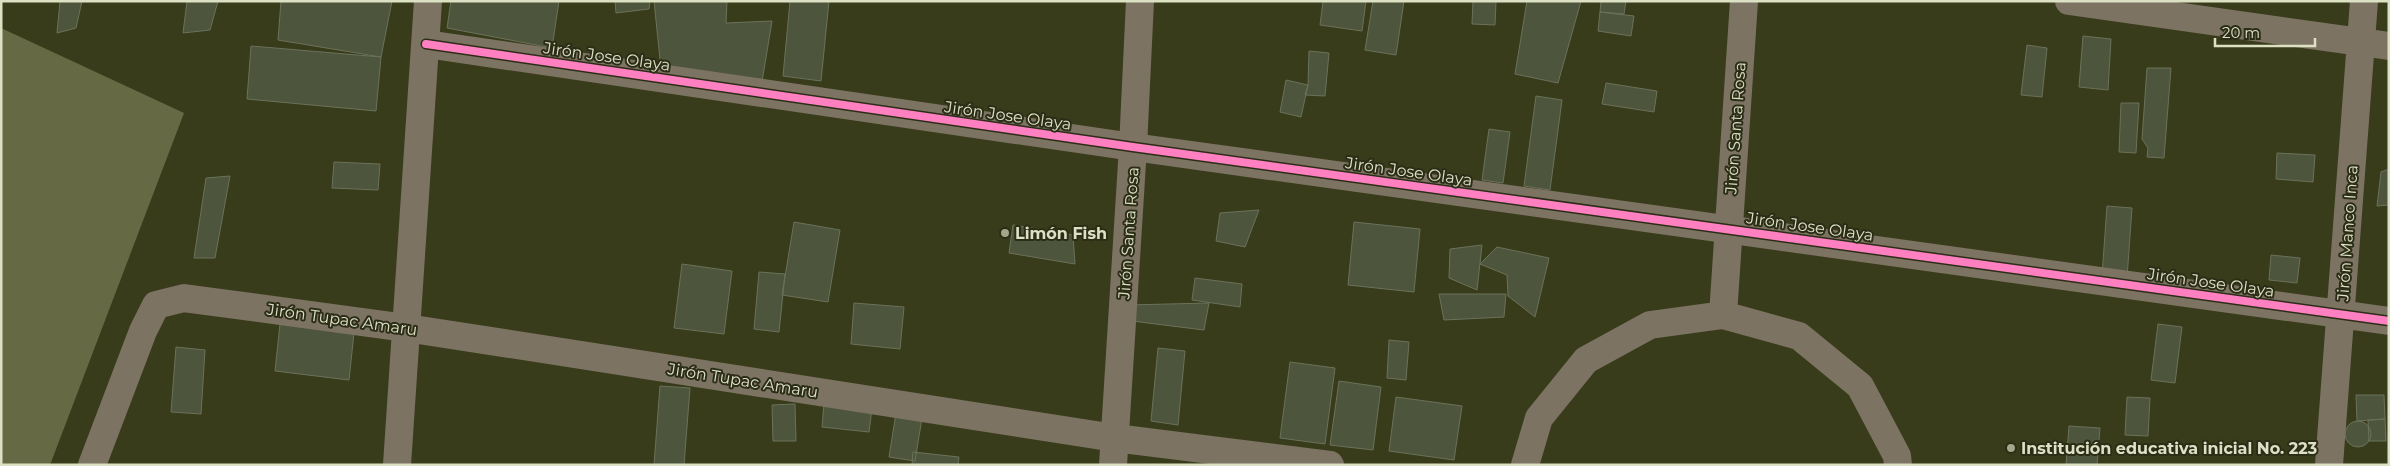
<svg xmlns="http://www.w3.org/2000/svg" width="2390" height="466" viewBox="0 0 2390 466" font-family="Montserrat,sans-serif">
<rect width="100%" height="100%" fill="#393c1b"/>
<!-- green -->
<path fill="#656a45" d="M1 28 184 113 50 465H1Z"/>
<!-- building -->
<path fill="#4e553d" stroke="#6b725a" d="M60 1H82L76 28 57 33Z
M187 1H218L210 30 183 33Z
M281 1H392L381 57 278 40Z
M451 1H559L552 48 447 28Z
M615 1H650L649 9 616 13Z
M654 1H727L726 23 772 21 762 82 661 69Z
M790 1H829L821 81 783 76Z
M1323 1H1366L1362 31 1320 25Z
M1373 1H1404L1396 55 1365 50Z
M1473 1H1496L1495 25 1472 24Z
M1527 1H1581L1558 83 1515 74Z
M1601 1H1626L1624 14 1600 12Z
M1600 12 1634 16 1631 36 1598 31Z
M2083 36 2111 39 2108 90 2079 87Z
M2027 45 2047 48 2042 97 2021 95Z
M251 46 381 57 376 111 247 99Z
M1309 51 1329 53 1325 96 1305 95 1308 85Z
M2147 68H2171L2164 158 2147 157 2148 148 2142 139Z
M1286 80 1308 85 1301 117 1280 112Z
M1606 83 1657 91 1654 112 1602 104Z
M1536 96 1562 100 1550 190 1524 186Z
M2121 103H2139L2136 153 2119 152Z
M1489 129 1510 132 1503 183 1482 180Z
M2277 153 2315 155 2313 182 2276 179Z
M334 162 380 164 378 190 332 188Z
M2389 169V205L2377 206 2381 172Z
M230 176 215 258H194L206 178Z
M2107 206 2132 208 2127 278 2102 276Z
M1259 210 1245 247 1216 241 1220 213Z
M794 222 840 230 828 302 782 295Z
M1354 222 1420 229 1414 292 1348 285Z
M1013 225 1073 235 1075 264 1009 253Z
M1482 245 1477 290 1449 278 1450 249Z
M1497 247 1549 258 1535 317 1508 296 1507 275 1480 264Z
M2271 255 2300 258 2297 283 2269 280Z
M682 264 732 271 724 334 674 328Z
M759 272 785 274 779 332 754 329Z
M1195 278 1242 284 1240 307 1192 300Z
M1439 294H1506L1504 317 1444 320Z
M854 303 904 307 900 349 851 344Z
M1209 303 1204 330 1124 320 1128 305Z
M280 324 354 333 349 380 275 371Z
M2158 324 2182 327 2175 383 2151 380Z
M1389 340 1409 342 1406 380 1387 378Z
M176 347 205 350 201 414 171 412Z
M1158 348 1185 351 1178 425 1151 421Z
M1290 362 1335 368 1325 444 1280 438Z
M1339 381 1381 387 1373 450 1330 445Z
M660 386 690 388 684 465H654Z
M2356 395H2384L2385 419 2357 421Z
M1396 397 1462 406 1454 460 1389 451Z
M2127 397 2150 398 2148 436 2125 435Z
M824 403 872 408 869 432 822 427Z
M795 404 796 441H773L772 405Z
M896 413 922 418 915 461 889 457Z
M2385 419 2386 441H2369L2368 420Z
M2345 434a13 13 0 1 1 26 0a13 13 0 1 1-26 0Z
M2069 426 2100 428 2097 465H2066Z
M913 452 959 457 958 465H912Z"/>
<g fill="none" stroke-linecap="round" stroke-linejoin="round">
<!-- minor -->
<path stroke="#7d7363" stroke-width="28" d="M2069 1 2389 46
M426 44 1133 147 2389 321
M92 465 143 331 156 305 184 298 407 328 1115 438 1330 465
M397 465 428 1
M1113 465 1133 147 1140 1
M2329 465 2364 1"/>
<!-- tertiary -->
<path stroke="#7d7363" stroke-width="28" d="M1723 315 1744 1
M1525 465 1539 418 1586 360 1650 325 1723 315 1799 336 1860 386 1897 456 1898 465"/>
<defs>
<path id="cycleway" d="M426 44 1133 147 2389 321"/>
</defs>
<!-- cycleway casing -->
<use href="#cycleway" stroke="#2b2d16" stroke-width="11"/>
<!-- cycleway -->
<use href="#cycleway" stroke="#ff80c0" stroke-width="8"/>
</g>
<!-- markers -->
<g fill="#a4a789" stroke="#2b2d16" stroke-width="2">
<circle cx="1005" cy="233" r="5"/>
<circle cx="2011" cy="448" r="5"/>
</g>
<g text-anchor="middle" stroke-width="4" stroke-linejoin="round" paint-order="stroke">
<!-- street labels -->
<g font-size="16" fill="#dde1c4" stroke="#2b2d16">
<text transform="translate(607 56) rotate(8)" y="6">Jirón Jose Olaya</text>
<text transform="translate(1008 115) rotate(8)" y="6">Jirón Jose Olaya</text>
<text transform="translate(1735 128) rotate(-86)" y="6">Jirón Santa Rosa</text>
<text transform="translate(1409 171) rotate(8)" y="6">Jirón Jose Olaya</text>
<text transform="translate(1810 226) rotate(8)" y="6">Jirón Jose Olaya</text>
<text transform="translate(1128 233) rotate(-86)" y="6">Jirón Santa Rosa</text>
<text transform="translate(2347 233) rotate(-86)" y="6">Jirón Manco Inca</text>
<text transform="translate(2211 282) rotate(8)" y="6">Jirón Jose Olaya</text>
<text transform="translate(342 319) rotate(8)" y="6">Jirón Tupac Amaru</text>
<text transform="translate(743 380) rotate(9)" y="6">Jirón Tupac Amaru</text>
</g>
<!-- poi labels -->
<g font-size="16" font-weight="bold" fill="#dde1c4" stroke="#2b2d16" text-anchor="start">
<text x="1015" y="239">Limón Fish</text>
<text x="2021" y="454">Institución educativa inicial No. 223</text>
</g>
</g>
<!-- border -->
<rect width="2390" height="466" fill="none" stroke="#dde1c4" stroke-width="5"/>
<!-- scale -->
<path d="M2215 38v8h100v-8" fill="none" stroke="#dde1c4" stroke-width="2.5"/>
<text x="2222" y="38" font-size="15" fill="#dde1c4" stroke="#2b2d16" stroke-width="4" paint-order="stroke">20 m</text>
</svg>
